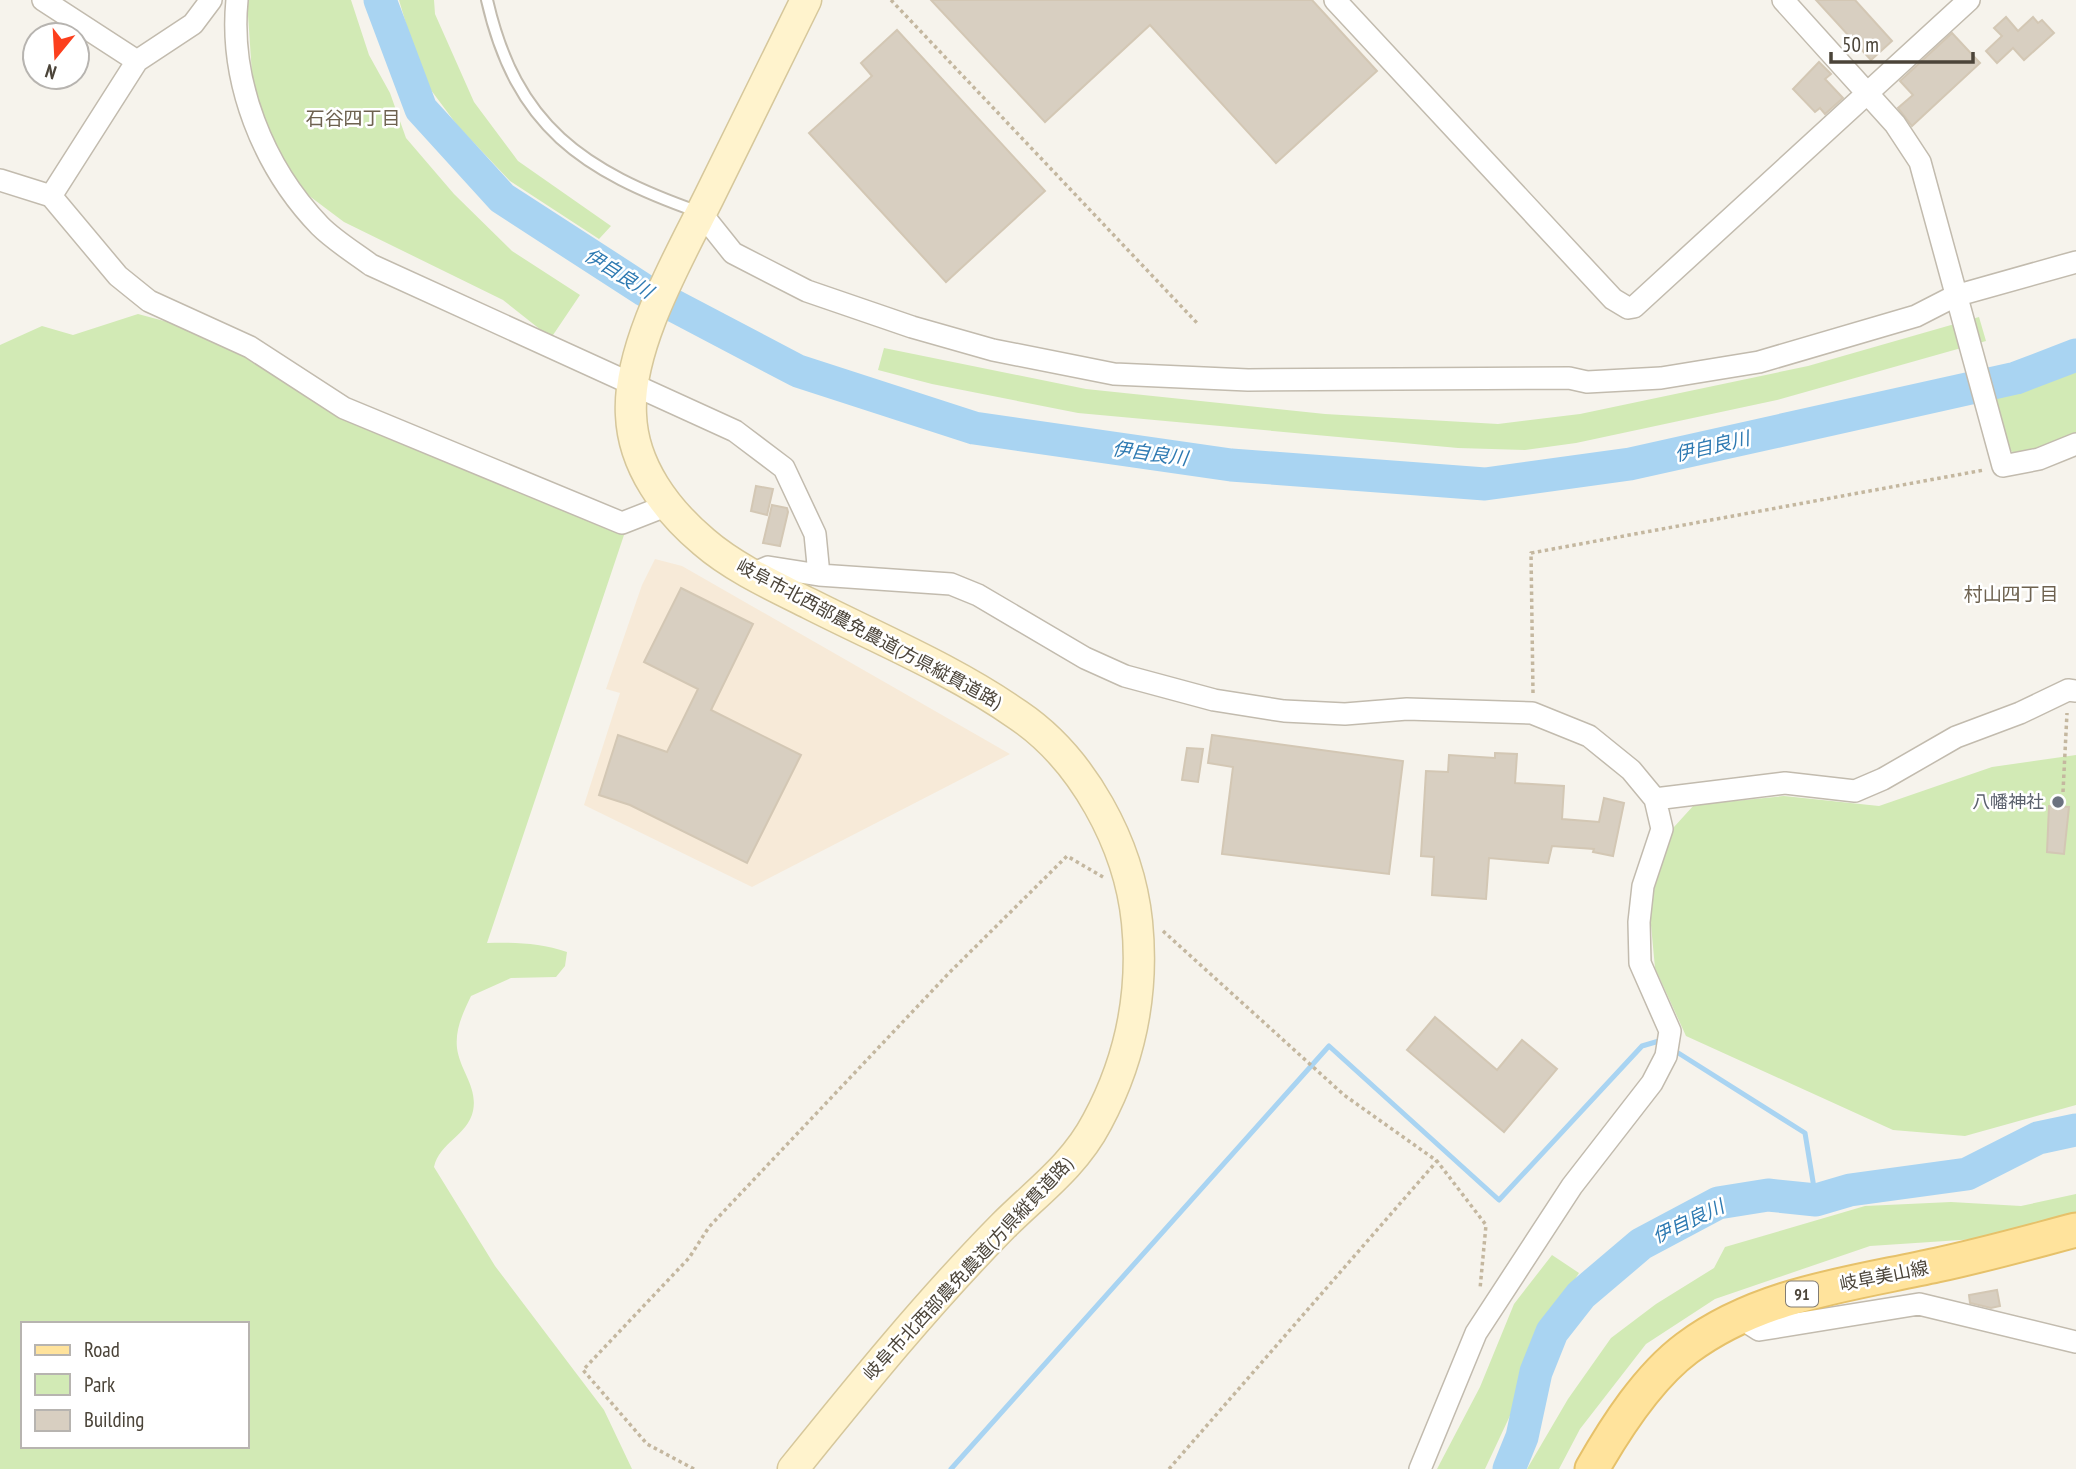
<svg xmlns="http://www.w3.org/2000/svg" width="2076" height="1469" viewBox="0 0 2076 1469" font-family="'PT Sans Narrow','Noto Sans JP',sans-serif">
<rect width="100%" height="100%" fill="#f6f3ec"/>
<!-- commercial -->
<path fill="#f7ead8" d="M655 559 682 566 1010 754 752 887 584 805 620 693 606 689 642 585Z"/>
<!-- green -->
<path fill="#d2eab5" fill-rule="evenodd" d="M247 0H351L369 55 390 93 406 138 454 194 512 251 580 295 551 338 503 300 344 222 304 192 274 148 253 89Z
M399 0H434L435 14 474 102 518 161 611 226 599 239 510 181 457 125 422 78Z
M138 314 209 333 624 535 487 943C514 942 541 943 567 952L565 966 556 977 511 978 471 996C463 1013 455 1029 457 1048 460 1071 478 1087 473 1111 468 1135 439 1143 434 1167L495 1266 604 1410 632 1469H0V345L42 326 73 335ZM23 1324H247V1446H23Z
M1979 317 1986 341 1777 400 1576 443 1525 450 1458 448 1078 413 932 384 878 370 884 348 1086 389 1325 414 1498 424 1580 414 1808 366Z
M2076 367V435L2020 456 2007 449 1990 401Z
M2076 755V1105L1965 1136 1893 1130 1686 1036 1655 968 1648 893 1674 827 1694 805 1784 796 1879 806 1992 767Z
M2076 1194V1219L1976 1239 1870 1246 1715 1299 1646 1344 1580 1429 1559 1469H1527L1568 1399 1611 1338 1656 1304 1714 1268 1725 1247 1865 1206 1951 1202 2021 1206Z
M1552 1255 1579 1273 1540 1333 1515 1405 1485 1469H1437L1480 1387 1514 1304Z"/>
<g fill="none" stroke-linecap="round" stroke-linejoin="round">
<!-- stream -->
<path stroke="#a9d4f2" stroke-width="5" d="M1672 1049 1805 1133 1816 1200
M951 1469 1329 1046 1499 1200 1642 1046 1659 1041 1664 1044"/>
<!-- river -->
<path stroke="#a9d4f2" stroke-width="33" d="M380 0 421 109 502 198 644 290 798 371 974 428 1231 465 1485 484 1630 464 2016 378 2076 355
M1509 1469 1522 1437 1536 1372 1552 1332 1581 1295 1641 1244 1718 1203 1768 1195 1816 1200 1850 1190 1967 1174 2038 1138 2076 1130"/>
</g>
<!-- building -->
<path fill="#d8cfc1" stroke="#d3c7b4" stroke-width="2" d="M931 0H1312L1377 71 1276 163 1150 25 1045 122Z
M1816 0H1855L1892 41 1871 60Z
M2006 17 2018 31 2033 17 2038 23 2042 20 2054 33 2024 60 2013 48 1997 63 1986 51 2002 36 1994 28Z
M897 30 1045 191 946 282 809 133 872 76 861 63Z
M1952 33 1980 63 1912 126 1898 108 1913 95 1900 81Z
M1819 62 1831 74 1825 79 1843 98 1825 114 1820 108 1815 112 1793 89Z
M756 486 773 489 767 515 751 511Z
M772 505 787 508 788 512 780 546 763 543Z
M681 588 753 624 711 710 801 755 747 863 630 805 599 795 618 735 667 752 698 689 644 662Z
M1212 735 1403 761 1389 874 1222 854 1233 767 1208 763Z
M1187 748 1203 749 1198 782 1182 780Z
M1495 753 1517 754 1515 783 1564 786 1562 819 1599 822 1604 798 1624 803 1613 856 1593 852 1594 849 1552 846 1548 863 1489 858 1486 899 1432 895 1434 857 1421 856 1426 771 1448 772 1449 755 1495 758Z
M2049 806 2069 807 2064 854 2047 852Z
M1435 1017 1497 1070 1522 1040 1557 1069 1504 1132 1407 1050Z
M1997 1290 2000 1306 1991 1308 1970 1303 1969 1295Z"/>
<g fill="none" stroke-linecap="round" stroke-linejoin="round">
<defs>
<path id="lane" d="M487 0C516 127 583 171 699 212"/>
<path id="street" d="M43 0 137 61
M237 0C229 81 263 167 320 226 335 241 355 253 371 265L735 431 784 468 815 534 819 575
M1335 0 1613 299 1628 308 1634 307 1969 0
M1783 0 1895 124 1920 162 2003 466 2039 459 2076 444
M0 180 51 196 118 276 149 301 250 347 344 408 622 523 668 505
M51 196 137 61 193 24 211 0
M701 213 733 253 807 291 912 327 993 350 1114 374 1248 380 1569 378 1587 382 1661 378 1759 362 1916 316 1955 296 2076 262
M752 574 768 567 819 575 951 584 978 595 1085 658 1125 676 1214 700 1284 711 1345 714 1407 709 1532 713 1589 736 1631 770 1655 799 1662 829 1643 886 1639 922 1640 963 1670 1031 1666 1056 1652 1083 1572 1186 1476 1333 1420 1469
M1655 799 1785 783 1855 791 1883 779 1956 737 2020 713 2068 690 2076 691
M1737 1316 1759 1330 1919 1304 2076 1342"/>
<path id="secondary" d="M793 1469C860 1386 928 1302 1003 1226 1037 1192 1074 1166 1097 1122 1131 1059 1144 992 1137 922 1129 844 1083 759 1018 715 954 670 879 639 810 604 774 586 734 568 704 542 666 510 633 466 631 415 627 346 680 256 710 195 742 130 774 65 806 0"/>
<path id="primary" d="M1592 1469C1616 1427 1648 1377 1687 1348 1759 1294 1851 1284 1937 1265 1984 1255 2030 1242 2076 1230"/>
</defs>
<!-- lane casing -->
<use href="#lane" stroke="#c2bbae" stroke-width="14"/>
<!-- street casing -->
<use href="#street" stroke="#c2bbae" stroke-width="24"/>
<!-- secondary casing -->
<use href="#secondary" stroke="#d6c79b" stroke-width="33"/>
<!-- primary casing -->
<use href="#primary" stroke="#e6c16a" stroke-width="37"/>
<!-- path -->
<path stroke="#c4b79f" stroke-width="3.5" stroke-dasharray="3.5 3.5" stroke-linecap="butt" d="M891 0 1198 324
M1533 693 1531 553 1984 470
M2063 792 2067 713
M1163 931 1344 1095 1437 1161 1486 1225 1480 1289
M694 1469 647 1444 583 1370 689 1258 709 1227 949 973 1067 856 1103 877
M1169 1469 1437 1161"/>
<!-- lane -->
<use href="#lane" stroke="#fff" stroke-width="10"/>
<!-- street -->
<use href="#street" stroke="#fff" stroke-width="21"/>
<!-- secondary -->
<use href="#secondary" stroke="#fff3cd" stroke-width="30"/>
<!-- primary -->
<use href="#primary" stroke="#ffe39c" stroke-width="33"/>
</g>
<!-- markers -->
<circle fill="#6b7280" stroke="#fff" stroke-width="2.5" cx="2058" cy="802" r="7"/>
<g text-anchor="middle" stroke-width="5" stroke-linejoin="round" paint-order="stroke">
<!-- shield labels -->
<rect fill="#fff" stroke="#817c74" stroke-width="2" x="1786" y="1281.5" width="32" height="25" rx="5"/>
<g font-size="16" font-weight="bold" fill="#4b4439">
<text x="1802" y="1300">91</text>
</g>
<!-- street labels -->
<g font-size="18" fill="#4b4439" stroke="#fff">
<text transform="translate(869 634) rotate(28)" y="6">岐阜市北西部農免農道(方県縦貫道路)</text>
<text transform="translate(968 1269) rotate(-47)" y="6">岐阜市北西部農免農道(方県縦貫道路)</text>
<text transform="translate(1884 1276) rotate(-11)" y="6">岐阜美山線</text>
</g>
<!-- worship labels -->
<g font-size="18" fill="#5b616d" stroke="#fff" text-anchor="end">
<text x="2044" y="808">八幡神社</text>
</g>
<!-- neighbourhood labels -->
<g font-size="19" fill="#6e6250" stroke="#fff">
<text x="353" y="125">石谷四丁目</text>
<text x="2011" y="601">村山四丁目</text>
</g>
<!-- water labels -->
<g font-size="19" font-style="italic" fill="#2e7ab2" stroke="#fff">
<text transform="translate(619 273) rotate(32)" y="7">伊自良川</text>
<text transform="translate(1712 446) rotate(-13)" y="7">伊自良川</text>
<text transform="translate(1150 453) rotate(8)" y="7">伊自良川</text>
<text transform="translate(1688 1221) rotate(-25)" y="7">伊自良川</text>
</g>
</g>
<!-- legend -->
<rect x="21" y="1322" width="228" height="126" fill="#ffffff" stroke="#b7b4b0" stroke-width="2"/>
<rect x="35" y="1345" width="35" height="10" fill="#ffe39c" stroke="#b7b4b0" stroke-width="2"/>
<text x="84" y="1357" font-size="21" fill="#4b4439">Road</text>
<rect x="35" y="1374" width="35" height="21" fill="#d2eab5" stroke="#b7b4b0" stroke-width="2"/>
<text x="84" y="1392" font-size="21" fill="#4b4439">Park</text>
<rect x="35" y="1410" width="35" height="21" fill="#d8cfc1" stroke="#b7b4b0" stroke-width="2"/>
<text x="84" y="1427" font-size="21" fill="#4b4439">Building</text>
<!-- north arrow -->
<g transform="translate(56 56) rotate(198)"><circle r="33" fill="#ffffff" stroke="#b7b4b0" stroke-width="2"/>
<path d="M0-5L12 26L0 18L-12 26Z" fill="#fc3f1d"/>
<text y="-10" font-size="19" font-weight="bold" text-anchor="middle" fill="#4b4439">N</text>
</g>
<!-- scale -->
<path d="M1831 52v10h142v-10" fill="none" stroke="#4b4439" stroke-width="3.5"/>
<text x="1842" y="52" font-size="21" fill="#4b4439" stroke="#ffffff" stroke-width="5" paint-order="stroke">50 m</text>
</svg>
